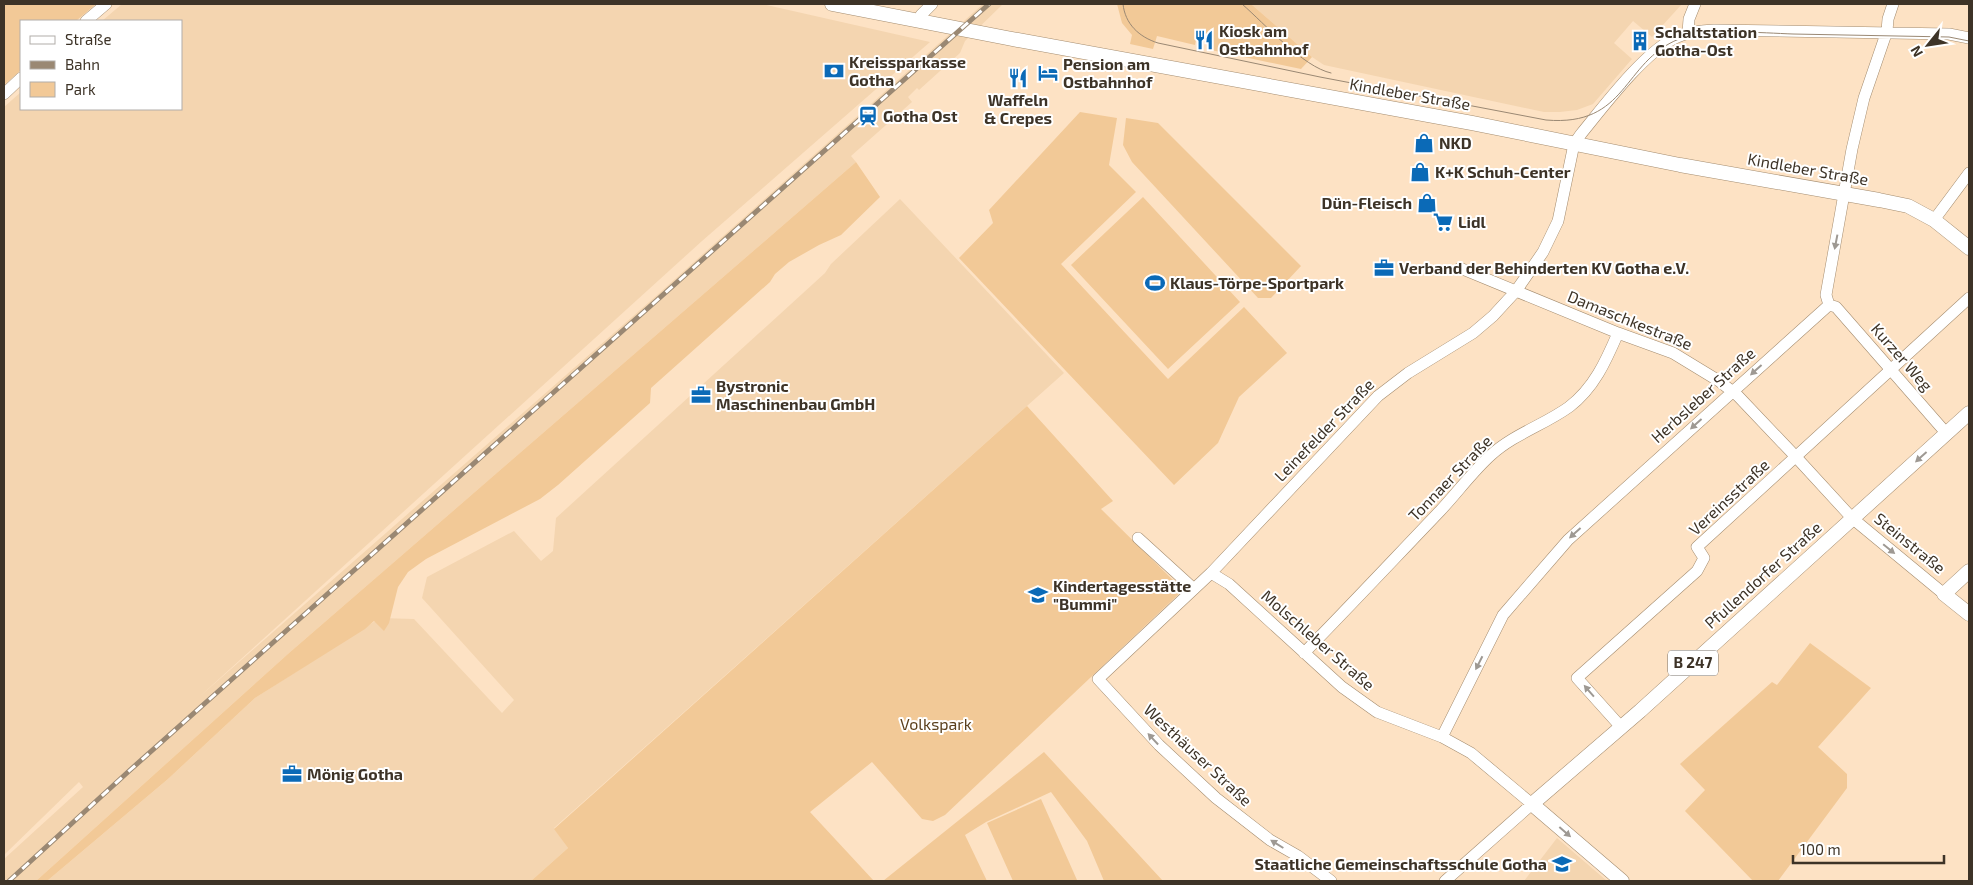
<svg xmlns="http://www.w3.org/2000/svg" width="1973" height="885" viewBox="0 0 1973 885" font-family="'Exo 2',sans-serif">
<rect width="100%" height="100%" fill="#fde2c4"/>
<!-- built -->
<path fill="#f4d5b0" d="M122 4H762L930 42 702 241 198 698 656 296 983 4H1003L965 41 960 53 919 90 917 88 908 97 912 102 851 156 856 162 289 653 36 881H4V859L83 787 79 782 4 855V107L21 92V109H181V21H102Z
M1251 4H1682L1652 37 1633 21 1614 43 1632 59 1593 104 1577 110 1560 112H1544L1324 65 1312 57Z
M900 199 1064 373 554 828 568 848 531 881H47L168 779 255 698 380 618 414 619 502 713 514 700 422 598 427 577 514 531 541 561 553 551 556 518 825 273 831 264Z
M1557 838 1607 881H1524Z"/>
<!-- green -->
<path fill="#f2c997" d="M4 4H96L76 21H21V70L4 85Z
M1117 4H1251L1312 57 1301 69 1211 50 1212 37 1197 34 1195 45 1157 36 1153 49 1130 44 1132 35 1122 23Z
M1080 112 1117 118 1109 165 1136 192 1061 264 1168 379 1244 307 1287 353 1239 397 1218 443 1174 485 959 258 993 223 989 210Z
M1126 118 1158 123 1301 266 1271 298H1258L1132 162 1123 145Z
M856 162 880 197 841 235 819 245 789 262 775 274 770 282 651 388 650 403 558 485 540 499 426 559 408 572 398 587 389 623 384 631 374 621 365 629 255 698 168 779 47 881H36L289 653Z
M1143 197 1240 302 1168 369 1071 265Z
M1027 406 1113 501 1101 509 1183 590 945 815 933 821 922 819 872 762 810 812 874 881H531L568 848 554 829Z
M1810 643 1871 688 1818 747 1847 774V788L1778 881H1753L1685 811 1705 790 1680 764 1772 682 1777 685Z
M1044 752 1163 881H1104L1087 841 1051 792 986 822 965 835 987 881H883Z
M1041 799 1077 880 1075 881H1013L987 823Z"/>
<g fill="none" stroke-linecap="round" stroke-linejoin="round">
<defs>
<path id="minor" d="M921 15 932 4
M86 21 106 4
M1688 33 1689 19 1695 4
M4 94 21 78
M1934 220 1969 173
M1460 268 1618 333 1673 353 1719 381 1738 396 1796 457 1852 518 1944 594
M1829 305 1836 307 1947 434
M1138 538 1194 589
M1211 573 1229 584 1342 687 1377 712 1442 737 1471 753 1532 804 1445 881
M1304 653C1350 606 1395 558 1440 511 1457 493 1473 471 1491 455 1514 434 1544 425 1569 407 1594 388 1606 361 1618 333
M1621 727 1577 678 1697 571 1704 558 1697 547 1969 298
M1442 737 1503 615 1568 540 1829 305 1826 295 1852 149 1864 98 1887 31 1888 19 1893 4
M1331 881 1298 856 1270 840 1216 798 1159 745 1098 679 1211 573 1378 396 1408 373 1473 333 1493 316 1516 291 1543 252 1558 221 1574 144 1581 134C1604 106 1642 55 1673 39 1686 32 1700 31 1714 30L1949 34 1969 38"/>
<path id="major" d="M832 4 1007 38 1472 123 1680 165 1879 200 1908 206 1934 220 1969 248
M1969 571 1944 594 1969 614
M1622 881 1532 804 1640 711 1969 413"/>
</defs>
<!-- minor casing -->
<use href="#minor" stroke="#a48c6f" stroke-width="12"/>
<!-- major casing -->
<use href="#major" stroke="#a48c6f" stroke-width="15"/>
<!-- minor -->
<use href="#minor" stroke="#fff" stroke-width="11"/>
<!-- major -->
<use href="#major" stroke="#fff" stroke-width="14"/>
<!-- tram -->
<path stroke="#9a8873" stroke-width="1" d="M1123 4C1125 24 1139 37 1158 43L1320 77 1546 120C1628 127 1622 62 1679 39 1706 28 1763 33 1793 34 1845 35 1897 36 1949 37L1969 41
M1242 4C1265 24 1303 67 1331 73"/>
<defs>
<path id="rail" d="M9 881 129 771 989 4"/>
</defs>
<!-- rail casing -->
<use href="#rail" stroke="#9a8873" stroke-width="5"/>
<!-- rail -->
<use href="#rail" stroke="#fff" stroke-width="3" stroke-dasharray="9" stroke-linecap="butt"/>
</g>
<!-- one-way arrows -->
<defs><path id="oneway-solid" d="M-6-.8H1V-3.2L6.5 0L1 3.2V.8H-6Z" transform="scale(1.25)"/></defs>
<g fill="#9e9993">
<use href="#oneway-solid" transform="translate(1836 242) rotate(101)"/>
<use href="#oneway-solid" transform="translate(1756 370) rotate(138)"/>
<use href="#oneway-solid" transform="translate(1696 424) rotate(138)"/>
<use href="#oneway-solid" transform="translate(1921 457) rotate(138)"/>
<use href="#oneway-solid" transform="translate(1575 533) rotate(138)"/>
<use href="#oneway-solid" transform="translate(1889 549) rotate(39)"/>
<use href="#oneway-solid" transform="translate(1479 663) rotate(117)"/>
<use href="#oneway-solid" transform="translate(1589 691) rotate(-131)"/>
<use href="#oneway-solid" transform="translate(1153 739) rotate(-133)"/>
<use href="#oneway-solid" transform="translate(1565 832) rotate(41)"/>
<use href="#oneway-solid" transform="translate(1277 844) rotate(-148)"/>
</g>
<!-- icons -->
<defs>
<symbol id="restaurant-bare" viewBox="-9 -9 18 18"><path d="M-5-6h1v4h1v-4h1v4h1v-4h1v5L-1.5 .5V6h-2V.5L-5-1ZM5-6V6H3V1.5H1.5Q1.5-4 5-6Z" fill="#0b6ab7" stroke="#fff" stroke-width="2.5" paint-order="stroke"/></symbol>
<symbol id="building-bare" viewBox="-9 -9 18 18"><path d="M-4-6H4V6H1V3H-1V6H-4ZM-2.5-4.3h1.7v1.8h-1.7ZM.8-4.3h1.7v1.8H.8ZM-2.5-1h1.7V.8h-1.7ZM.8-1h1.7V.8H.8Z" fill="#0b6ab7" stroke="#fff" stroke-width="2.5" paint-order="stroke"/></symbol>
<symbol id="bank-bare" viewBox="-9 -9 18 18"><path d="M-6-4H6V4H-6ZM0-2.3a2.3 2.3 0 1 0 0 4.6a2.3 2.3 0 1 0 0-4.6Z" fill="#0b6ab7" stroke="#fff" stroke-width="2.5" paint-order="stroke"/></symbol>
<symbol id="hotel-bare" viewBox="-9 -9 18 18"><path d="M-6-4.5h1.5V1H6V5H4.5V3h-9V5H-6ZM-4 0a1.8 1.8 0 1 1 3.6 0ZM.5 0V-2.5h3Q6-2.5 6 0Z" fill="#0b6ab7" stroke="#fff" stroke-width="2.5" paint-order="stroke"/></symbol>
<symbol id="station-bare" viewBox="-9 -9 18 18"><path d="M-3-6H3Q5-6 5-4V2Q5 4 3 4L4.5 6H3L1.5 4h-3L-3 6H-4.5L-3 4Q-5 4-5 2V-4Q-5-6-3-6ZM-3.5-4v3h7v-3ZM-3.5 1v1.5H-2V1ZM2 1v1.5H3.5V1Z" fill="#0b6ab7" stroke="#fff" stroke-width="2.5" paint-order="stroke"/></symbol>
<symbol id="shop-bare" viewBox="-9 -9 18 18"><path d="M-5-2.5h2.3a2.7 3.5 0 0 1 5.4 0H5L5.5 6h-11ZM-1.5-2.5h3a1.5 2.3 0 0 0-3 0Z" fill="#0b6ab7" stroke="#fff" stroke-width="2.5" paint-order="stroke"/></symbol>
<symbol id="supermarket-bare" viewBox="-9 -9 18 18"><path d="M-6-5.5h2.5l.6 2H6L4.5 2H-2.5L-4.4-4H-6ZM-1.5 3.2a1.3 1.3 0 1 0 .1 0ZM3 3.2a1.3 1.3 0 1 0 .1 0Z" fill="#0b6ab7" stroke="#fff" stroke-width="2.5" paint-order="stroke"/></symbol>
<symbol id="office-bare" viewBox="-9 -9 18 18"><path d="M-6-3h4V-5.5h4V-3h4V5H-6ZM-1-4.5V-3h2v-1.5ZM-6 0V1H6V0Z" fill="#0b6ab7" stroke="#fff" stroke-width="2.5" paint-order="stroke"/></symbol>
<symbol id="stadium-bare" viewBox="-9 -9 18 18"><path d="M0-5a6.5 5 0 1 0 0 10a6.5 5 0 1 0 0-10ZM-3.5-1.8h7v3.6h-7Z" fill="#0b6ab7" stroke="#fff" stroke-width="2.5" paint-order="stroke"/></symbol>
<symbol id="school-bare" viewBox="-9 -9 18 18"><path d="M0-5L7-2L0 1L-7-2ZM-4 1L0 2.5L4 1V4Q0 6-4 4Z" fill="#0b6ab7" stroke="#fff" stroke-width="2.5" paint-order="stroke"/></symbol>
</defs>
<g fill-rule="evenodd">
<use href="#restaurant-bare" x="1190" y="26" width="28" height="28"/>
<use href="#building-bare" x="1626" y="27" width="28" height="28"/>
<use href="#bank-bare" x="820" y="57" width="28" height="28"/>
<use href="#hotel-bare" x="1034" y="59" width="28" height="28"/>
<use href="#restaurant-bare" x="1004" y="64" width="28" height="28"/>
<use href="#station-bare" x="854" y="102" width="28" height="28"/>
<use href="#shop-bare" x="1410" y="129" width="28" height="28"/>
<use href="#shop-bare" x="1406" y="158" width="28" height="28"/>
<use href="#shop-bare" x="1413" y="189" width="28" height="28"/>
<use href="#supermarket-bare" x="1429" y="208" width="28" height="28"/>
<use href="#office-bare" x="1370" y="254" width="28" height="28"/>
<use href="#stadium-bare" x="1141" y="269" width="28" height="28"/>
<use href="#office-bare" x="687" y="381" width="28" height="28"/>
<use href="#school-bare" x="1024" y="581" width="28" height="28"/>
<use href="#office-bare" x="278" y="760" width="28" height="28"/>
<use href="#school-bare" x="1548" y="850" width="28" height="28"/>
</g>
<g text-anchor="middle" stroke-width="4" stroke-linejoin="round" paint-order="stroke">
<!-- shield labels -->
<rect fill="#fff" stroke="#777068" stroke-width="1" x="1668" y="650.5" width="50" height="25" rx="4"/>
<g font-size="15" font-weight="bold" fill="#3d3327">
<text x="1693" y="668">B 247</text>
</g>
<!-- poi labels -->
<g font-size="16" font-weight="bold" fill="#3d3327" stroke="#fff" text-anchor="start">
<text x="1219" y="37">Kiosk am<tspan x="1219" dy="18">Ostbahnhof</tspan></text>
<text x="1655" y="38">Schaltstation<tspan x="1655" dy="18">Gotha-Ost</tspan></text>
<text x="849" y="68">Kreissparkasse<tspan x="849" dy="18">Gotha</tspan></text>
<text x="1063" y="70">Pension am<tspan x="1063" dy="18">Ostbahnhof</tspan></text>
<text x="1018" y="106" text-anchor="middle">Waffeln<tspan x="1018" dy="18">&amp; Crepes</tspan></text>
<text x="883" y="122">Gotha Ost</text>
<text x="1439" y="149">NKD</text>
<text x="1435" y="178">K+K Schuh-Center</text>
<text x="1412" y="209" text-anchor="end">Dün-Fleisch</text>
<text x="1458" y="228">Lidl</text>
<text x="1399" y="274">Verband der Behinderten KV Gotha e.V.</text>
<text x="1170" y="289">Klaus-Törpe-Sportpark</text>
<text x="716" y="392">Bystronic<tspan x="716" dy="18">Maschinenbau GmbH</tspan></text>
<text x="1053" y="592">Kindertagesstätte<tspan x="1053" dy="18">"Bummi"</tspan></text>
<text x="307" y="780">Mönig Gotha</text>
<text x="1547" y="870" text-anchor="end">Staatliche Gemeinschaftsschule Gotha</text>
</g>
<!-- street labels -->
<g font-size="16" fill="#3d3327" stroke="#fff">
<text transform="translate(1410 94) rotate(10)" y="6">Kindleber Straße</text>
<text transform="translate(1808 169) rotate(10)" y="6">Kindleber Straße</text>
<text transform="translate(1630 320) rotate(22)" y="6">Damaschkestraße</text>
<text transform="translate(1902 357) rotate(49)" y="6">Kurzer Weg</text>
<text transform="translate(1703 395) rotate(-42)" y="6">Herbsleber Straße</text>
<text transform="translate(1324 430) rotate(-46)" y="6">Leinefelder Straße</text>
<text transform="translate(1450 478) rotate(-46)" y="6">Tonnaer Straße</text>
<text transform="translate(1729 497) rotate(-43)" y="6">Vereinsstraße</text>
<text transform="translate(1910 543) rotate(39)" y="6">Steinstraße</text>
<text transform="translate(1763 575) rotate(-42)" y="6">Pfullendorfer Straße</text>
<text transform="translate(1318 640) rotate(41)" y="6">Molschleber Straße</text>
<text transform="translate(1198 755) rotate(43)" y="6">Westhäuser Straße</text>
</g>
<!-- park labels -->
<g font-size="16" fill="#5b401d" stroke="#fff">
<text x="936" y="730">Volkspark</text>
</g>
</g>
<!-- border -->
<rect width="1973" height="885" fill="none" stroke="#3d3327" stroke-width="10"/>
<!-- legend -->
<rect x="20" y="20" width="162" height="90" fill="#ffffff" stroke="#b1ada9"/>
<rect x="30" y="36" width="25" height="8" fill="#ffffff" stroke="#b1ada9"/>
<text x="65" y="45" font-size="15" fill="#3d3327">Straße</text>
<rect x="30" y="61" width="25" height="8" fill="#9a8873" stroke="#b1ada9"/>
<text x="65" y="70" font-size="15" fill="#3d3327">Bahn</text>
<rect x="30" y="82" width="25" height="15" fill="#f2c997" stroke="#b1ada9"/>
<text x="65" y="95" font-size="15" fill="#3d3327">Park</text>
<!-- north arrow -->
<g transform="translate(1928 45) rotate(240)" stroke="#ffffff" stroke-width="4" paint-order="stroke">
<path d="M0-4L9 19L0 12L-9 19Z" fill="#3d3327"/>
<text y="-8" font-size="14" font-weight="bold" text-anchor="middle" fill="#3d3327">N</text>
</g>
<!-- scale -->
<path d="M1793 855v8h151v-8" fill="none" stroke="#3d3327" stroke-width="2.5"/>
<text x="1800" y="855" font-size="15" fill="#3d3327" stroke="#ffffff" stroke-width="4" paint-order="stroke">100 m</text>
</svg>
